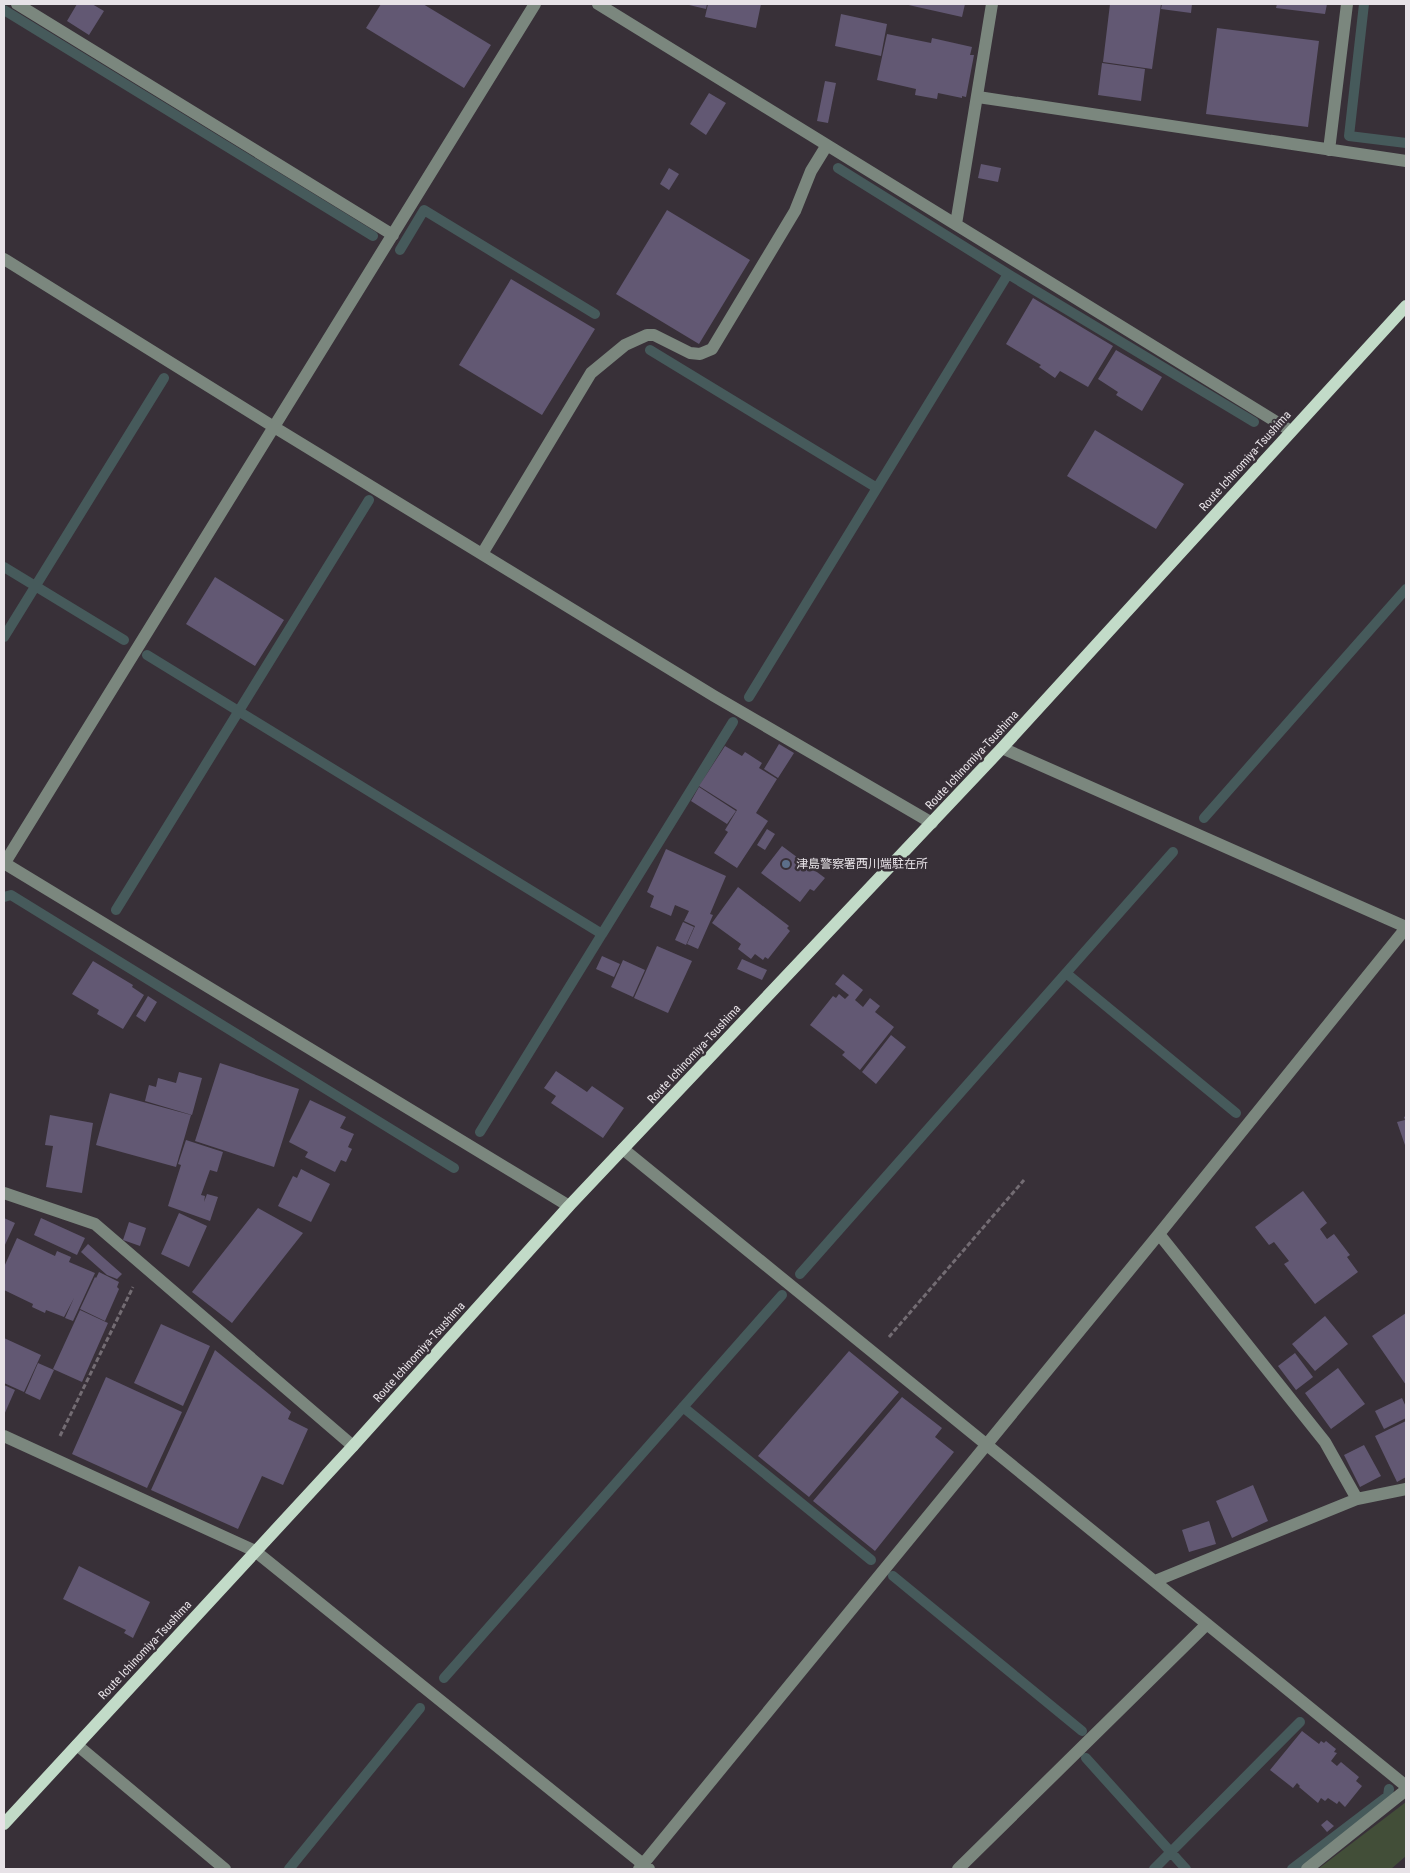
<svg xmlns="http://www.w3.org/2000/svg" width="1410" height="1873" viewBox="0 0 1410 1873" font-family="'Roboto Condensed','Noto Sans JP',sans-serif">
<rect width="100%" height="100%" fill="#383038"/>
<!-- green -->
<path fill="#424e38" d="M1406 1802V1856L1391 1869H1318Z"/>
<g fill="none" stroke-linecap="round" stroke-linejoin="round">
<!-- stream -->
<path stroke="#465a5b" stroke-width="10" d="M1364 4 1349 136 1406 143
M4 10 373 236
M838 168 1008 274
M400 250 424 210 595 314
M650 350 877 488
M4 567 124 640
M4 637 164 378
M147 655 602 934 733 722
M749 697 1008 274 1254 422
M1204 818 1406 589
M4 897 11 895 454 1168
M116 910 369 500
M1066 973 1236 1113
M480 1132 602 934
M800 1274 1173 852
M683 1407 871 1560
M893 1576 1082 1731
M444 1678 782 1295
M1086 1758 1186 1869
M289 1869 420 1708
M1154 1869 1300 1722
M1292 1869 1388 1796 1389 1789"/>
</g>
<!-- building -->
<path fill="#625873" d="M77 4H92L104 11 89 35 67 21Z
M381 4H423L491 45 464 88 366 28Z
M689 4H707L706 9 689 5Z
M708 4H761L756 28 705 17Z
M904 4H965L962 17Z
M1110 4H1161L1152 69 1103 62Z
M1162 4H1192L1191 13 1161 9Z
M1277 4H1327L1325 14 1276 8Z
M841 14 887 24 881 56 835 46Z
M1217 28 1319 41 1308 127 1206 114Z
M887 34 931 43 932 38 972 47 970 55H974L966 97 962 96V98L938 93 937 99 915 95 916 89 877 80Z
M1102 63 1145 69 1141 101 1098 95Z
M825 81 836 83 828 123 817 121Z
M709 93 726 103 706 135 690 124Z
M981 164 1001 168 998 182 978 178Z
M669 168 679 174 669 190 660 184Z
M667 210 750 260 699 344 616 294Z
M511 279 595 329 542 415 459 365Z
M1033 298 1113 346 1088 387 1060 371 1055 378 1039 367 1041 365 1006 344Z
M1116 350 1162 377 1142 411 1116 395 1118 392 1098 379Z
M1095 430 1184 484 1156 529 1067 476Z
M215 577 284 620 255 666 186 624Z
M779 744 794 753 778 778 764 769Z
M725 746 742 756 745 752 762 763 759 768 777 779 756 813 768 821 737 868 714 853 728 832 725 830 737 810 699 786Z
M699 787 736 811 727 824 691 801Z
M767 829 775 834 765 850 757 845Z
M782 846 825 878 814 891 810 889 800 902 761 873Z
M666 849 726 876 710 914 713 915 698 949 687 944 695 926 684 921 689 911 675 905 671 916 650 907 654 896 647 892Z
M738 887 789 926 787 928 790 931 768 959 765 957 763 960 755 954 751 959 738 949 741 944 712 923Z
M683 922 694 927 686 945 675 940Z
M657 946 692 961 668 1013 634 998Z
M602 956 620 964 614 977 596 969Z
M742 959 767 970 762 980 737 969Z
M623 960 645 970 633 997 611 987Z
M93 961 133 985 132 987 144 995 123 1029 97 1014 99 1010 72 994Z
M843 974 863 990 855 1000 863 1007 870 998 880 1006 875 1012 894 1027 860 1070 842 1055 845 1052 810 1025 833 996 836 998 839 994 845 999 849 995 835 984Z
M148 996 157 1002 145 1022 136 1016Z
M891 1035 906 1047 876 1084 862 1072Z
M220 1063 299 1089 274 1167 195 1141Z
M556 1071 587 1092 592 1086 624 1108 603 1138 551 1103 556 1096 544 1088Z
M179 1072 202 1078 192 1115 145 1101 149 1085 156 1087 158 1078 176 1083Z
M110 1093 191 1115 176 1167 96 1145Z
M310 1100 346 1117 340 1128 354 1134 348 1147 352 1149 346 1162 341 1160 335 1172 305 1157 308 1152 289 1142Z
M50 1115 93 1123 82 1193 46 1187 53 1146 45 1145Z
M1406 1116V1148L1397 1122 1405 1120 1404 1117Z
M186 1140 223 1152 217 1172 210 1170 201 1195 205 1196 204 1202 207 1194 218 1197 210 1221 168 1206 181 1165 178 1164Z
M301 1169 330 1184 311 1222 278 1206 293 1176 297 1178Z
M1303 1191 1327 1223 1320 1229 1327 1239 1334 1234 1350 1255 1347 1257 1358 1272 1315 1304 1284 1264 1289 1261 1274 1242 1269 1245 1255 1227Z
M258 1208 303 1233 232 1323 192 1292Z
M179 1213 207 1226 189 1267 161 1254Z
M4 1218 15 1223 4 1247Z
M41 1218 85 1238 77 1255 34 1235Z
M129 1222 146 1228 140 1246 123 1240Z
M17 1238 55 1256 57 1251 71 1257 69 1262 95 1273 73 1321 65 1318 74 1298 64 1317 46 1310 45 1313 32 1307 33 1304 4 1290V1267Z
M88 1244 122 1274 117 1279 107 1275 81 1252Z
M99 1272 119 1282 117 1287 119 1289 105 1321 80 1309 95 1277 96 1278Z
M80 1310 108 1323 82 1382 53 1369Z
M1406 1313V1385L1372 1336Z
M1325 1316 1348 1344 1315 1371 1292 1344Z
M161 1324 210 1346 183 1406 134 1383Z
M4 1338 41 1355 24 1392 4 1383Z
M215 1350 291 1412 288 1419 308 1429 283 1485 262 1476 238 1529 151 1490Z
M849 1351 899 1392 809 1497 758 1456Z
M1295 1353 1313 1377 1296 1390 1278 1366Z
M38 1363 54 1370 40 1400 25 1393Z
M1338 1368 1365 1404 1331 1429 1305 1393Z
M106 1377 182 1412 147 1488 72 1454Z
M4 1385 15 1390 4 1415Z
M902 1397 942 1428 935 1437 954 1452 875 1551 813 1501Z
M1402 1398 1406 1407V1418L1384 1429 1375 1411Z
M1406 1421V1477L1397 1482 1375 1436Z
M1364 1445 1381 1476 1360 1487 1344 1455Z
M1253 1485 1268 1521 1232 1538 1216 1501Z
M1209 1521 1216 1544 1189 1552 1182 1530Z
M79 1566 150 1602 133 1638 124 1633 126 1630 63 1599Z
M1302 1731 1319 1744 1321 1741 1324 1743 1326 1741 1336 1749 1334 1752 1337 1753 1331 1761 1337 1766 1341 1762 1359 1777 1356 1781 1362 1786 1345 1807 1339 1801 1337 1804 1328 1798 1325 1801 1321 1798 1318 1803 1299 1787 1300 1786 1297 1783 1293 1788 1270 1770Z
M1327 1820 1334 1826 1327 1832 1321 1825Z"/>
<g fill="none" stroke-linecap="round" stroke-linejoin="round">
<!-- path -->
<path stroke="#736c73" stroke-width="3" stroke-dasharray="5 2.5" stroke-linecap="butt" d="M889 1337 1024 1180
M60 1436 133 1287"/>
<!-- minor -->
<path stroke="#7b877e" stroke-width="12" d="M17 4 393 235
M598 4 1291 431
M978 97 1406 161
M1329 150 1347 4
M956 224 992 4
M4 259 274 427 714 696 932 823
M482 554 591 373 625 345 647 335H654L690 353 700 354 712 349 795 211 811 171 827 145
M1002 748 1406 927
M4 863 569 1206
M4 864 535 4
M623 1149 1406 1786
M4 1193 95 1224 353 1446
M1159 1234 1325 1442 1357 1499
M4 1436 255 1551 649 1869
M1155 1581 1357 1499 1406 1489
M77 1745 225 1869
M639 1869 1159 1234 1406 928
M958 1869 1207 1624
M1307 1869 1406 1790"/>
<!-- major -->
<path stroke="#c2dbc8" stroke-width="12" d="M4 1824 353 1446 569 1206 1002 748 1406 306"/>
</g>
<!-- markers -->
<circle fill="#5c6f8a" stroke="#383038" stroke-width="2" cx="786" cy="864" r="5"/>
<g text-anchor="middle" stroke-width="5" stroke-linejoin="round" paint-order="stroke">
<!-- street labels -->
<g font-size="12" fill="#e7e2e7" stroke="#383038">
<text transform="translate(1245 461) rotate(-48)" y="4">Route Ichinomiya-Tsushima</text>
<text transform="translate(972 760) rotate(-47)" y="4">Route Ichinomiya-Tsushima</text>
<text transform="translate(694 1054) rotate(-47)" y="4">Route Ichinomiya-Tsushima</text>
<text transform="translate(419 1352) rotate(-48)" y="4">Route Ichinomiya-Tsushima</text>
<text transform="translate(145 1650) rotate(-47)" y="4">Route Ichinomiya-Tsushima</text>
</g>
<!-- poi labels -->
<g font-size="12" fill="#e7e2e7" stroke="#383038" text-anchor="start">
<text x="796" y="868">津島警察署西川端駐在所</text>
</g>
</g>
<!-- border -->
<rect width="1410" height="1873" fill="none" stroke="#e7e2e7" stroke-width="10"/>
</svg>
